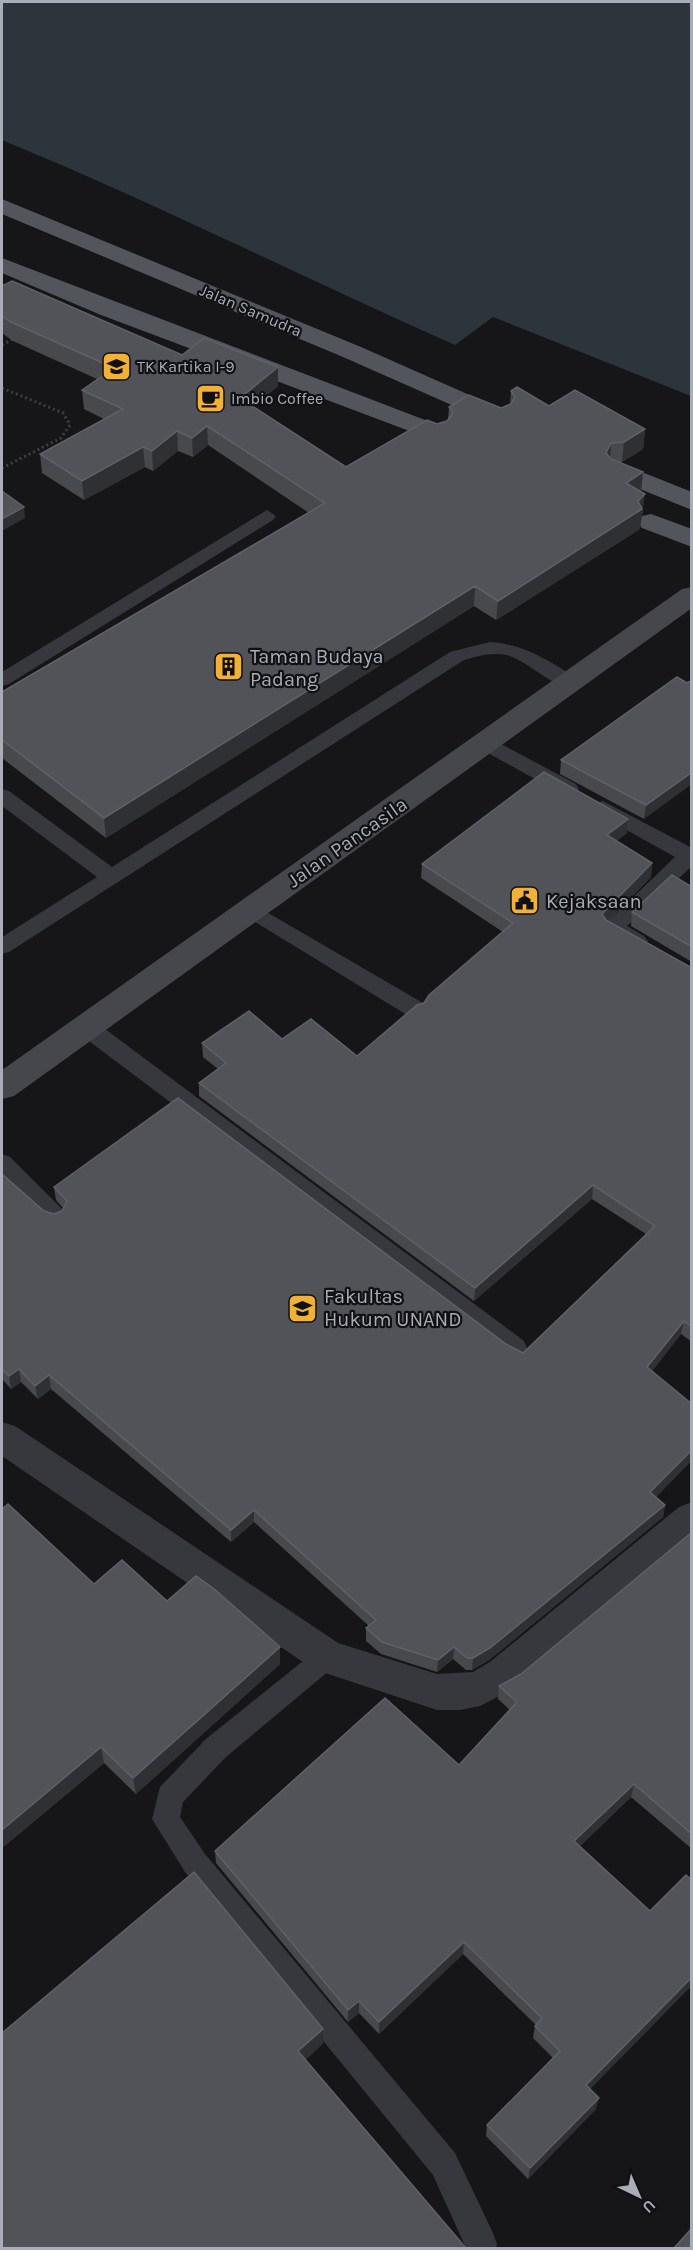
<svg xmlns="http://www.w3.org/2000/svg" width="693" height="2250" viewBox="0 0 693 2250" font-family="Karla,sans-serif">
<rect width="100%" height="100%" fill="#161618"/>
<!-- water -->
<path fill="#2c353c" d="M2 2H691V396L493 317 455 345C304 278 155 203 2 140Z"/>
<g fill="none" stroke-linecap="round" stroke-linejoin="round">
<!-- path -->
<path stroke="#3d3f44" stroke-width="3" stroke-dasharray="2 3" stroke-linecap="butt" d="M2 345 13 339
M2 388 63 413 70 425 61 438 2 468"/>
<!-- lane -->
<path fill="#37383d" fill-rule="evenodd" d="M267 510 276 516 273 520 9 684 2 686V672Z
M490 642C524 644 549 661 578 679L581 683 578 687C557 693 528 660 506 655 491 652 478 656 464 660L9 952 2 954V937L97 877 2 806V789L9 791 112 867 450 652Z
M486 736 576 784 579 789 576 794H562L479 748 476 743 479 738Z
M603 801 692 848V866L627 926 644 936 648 941 644 946 637 949 606 932 602 927 675 857 596 813 593 808 596 803Z
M251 903 423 1003 426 1009 423 1015 415 1017 407 1015 244 915 241 910 244 905Z
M85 1018 93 1020 524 1341 527 1348 524 1355 515 1358 506 1355 77 1032 74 1026 77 1020Z
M2 1154 10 1157 63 1210 67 1216 63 1222 55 1225 47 1222 2 1177Z
M327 1645 336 1649 340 1657 336 1665 226 1757 183 1802 180 1817 205 1854 455 2153 493 2233 497 2244 496 2248H466L433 2175 185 1872 152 1819 160 1787 206 1739 318 1649Z"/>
<!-- street -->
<path fill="#37383d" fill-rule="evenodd" d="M2 1422 15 1426 338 1643 437 1674 473 1672 490 1662 679 1507 692 1502V1541L518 1686 480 1706 460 1710H437L313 1669 2 1456Z"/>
<!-- secondary -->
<path fill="#45474d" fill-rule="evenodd" d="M692 587V608L14 1096 2 1099V1070L682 589Z"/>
<!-- primary -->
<path fill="#53555c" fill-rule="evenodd" d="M2 199 361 347 508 412 512 417 508 422 499 425 490 422 343 357 2 214Z
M2 258 446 428 450 433 446 438 437 441 428 438 101 315 2 273Z
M619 463 692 492V510L610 477 606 471 610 465Z
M651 514 692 529V547L642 528 638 522 642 516Z"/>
</g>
<!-- wall -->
<path fill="#47494d" d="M2 286 182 355 278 367V386L253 407 346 467 437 424 447 421 448 419 449 407 501 408 510 404 511 391 549 406 645 429 643 449 622 462H618L643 472 641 492 643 513 641 515 640 529 496 620 474 606 106 838 2 758V692L309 513 208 445 193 457 178 451 153 471 145 467 84 500 42 473 40 454 104 419 84 409 82 390 97 379 13 341 2 333Z
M687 683 644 819 560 774 561 760Z
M628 819 627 833 616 841 652 863 651 877 608 921 692 968V1342L681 1334 652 1371 692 1404V1460L656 1497 665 1505 663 1517 489 1660 472 1670H466L453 1659 437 1672 381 1654 366 1641V1628L369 1626 254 1522 231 1542 51 1389 38 1399 21 1382 11 1389 2 1379V1176L44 1211 54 1214 62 1211 63 1208 56 1200 54 1187 506 1344 523 1353 646 1234 592 1199 474 1301 199 1096V1083L218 1069 203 1057 202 1043 282 1039 357 1056 424 1003 503 932 421 878 422 864Z
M692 887V962L631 926 632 912Z
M2 1509 94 1584 167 1601 280 1664 136 1794 104 1763 2 1848Z
M692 1532V1849L631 1797 580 1846 650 1911 692 1880V1985L590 2089 596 2109 528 2179 486 2136 487 2125 553 2058 533 2038 535 2026 536 2025 463 1954 379 2034 359 2013 348 2022 216 1863 215 1851 459 1765 510 1710 498 1699 499 1686 521 1674Z"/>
<!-- shaded-wall -->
<path fill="#2f3033" d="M278 367V386L241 418 240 398Z
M207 426 208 445 193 457 192 438Z
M645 429 643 449 622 462 624 442Z
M177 431 178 451 153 471 152 451Z
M611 443 610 463 606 453Z
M143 447 145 467 84 500 82 481Z
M643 472 641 492 626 483Z
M645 494 640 529 496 620 498 601 638 501Z
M24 507 25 518 2 531V519Z
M475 586 474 606 106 838 104 818Z
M692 772V784L644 819 646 805Z
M628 819 627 833 605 849 607 835Z
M652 863 651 877 600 928 602 914Z
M593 1185 592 1199 474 1301 475 1288Z
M684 1321 681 1334 645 1380 647 1367Z
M19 1369 21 1382 11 1389 9 1376Z
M49 1375 51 1389 38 1399 35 1386Z
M692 1450V1460L648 1505 650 1492Z
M665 1505 663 1517 489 1660 472 1670 473 1658Z
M254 1510V1522L231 1542V1530Z
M280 1647V1664L136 1794 133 1778Z
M454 1647 453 1659 437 1672 438 1660Z
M101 1747 104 1763 2 1848V1830Z
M634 1784 631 1797 572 1854 574 1841Z
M464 1942 463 1954 379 2034V2022Z
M692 1977V1985L583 2096 586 2085Z
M359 2001V2013L348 2022V2010Z
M323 2029V2044L299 2066 298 2051Z
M599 2098 596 2109 528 2179 530 2168Z"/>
<!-- building -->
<path fill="#525359" stroke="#5f6168" stroke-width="1.5" d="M12 281 182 355 204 338 278 367 240 398 346 467 427 420 437 424 447 421 453 413 449 407 469 395 501 408 511 404 515 397 511 391 517 387 549 406 575 390 645 429 624 442 611 443 606 453 611 459 643 472 626 483 645 494 638 501 642 509 498 601 475 586 104 818 2 740V692L325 503 207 426 192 438 177 431 152 451 143 447 82 481 40 454 123 409 82 390 114 368 11 322 2 316V286Z
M2 491 24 507 2 519Z
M677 677 687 683 692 680V772L646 805 561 760Z
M544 772 628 819 607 835 652 863 602 914 606 920 692 968V1327L684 1321 647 1367 692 1404V1450L650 1492 665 1505 490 1648 473 1658H467L454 1647 438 1660 382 1642 366 1628 376 1620 254 1510 231 1530 49 1375 35 1386 19 1369 9 1376 2 1369V1176L3 1175 44 1211 54 1214 62 1211 67 1201 54 1187 178 1098 506 1344 523 1353 655 1226 593 1185 475 1288 199 1083 226 1063 202 1043 249 1011 282 1039 311 1019 357 1056 417 1005 424 1003 429 995 513 923 422 864Z
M672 875 692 887V947L632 912Z
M8 1504 94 1584 122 1560 167 1601 196 1576 213 1588 280 1647 133 1778 101 1747 2 1830V1509Z
M692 1532V1834L634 1784 574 1841 650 1911 686 1875 692 1880V1977L586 2085 599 2098 530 2168 487 2125 560 2051 535 2026 542 2018 464 1942 379 2022 359 2001 348 2010 215 1851 385 1698 459 1765 517 1702 499 1686 521 1674Z
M194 1872 323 2029 298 2051 466 2248H2V2033Z
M692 2228V2248H674Z"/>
<!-- icons -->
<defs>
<symbol id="school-square" viewBox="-11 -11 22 22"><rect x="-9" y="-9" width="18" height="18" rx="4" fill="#f2b134" stroke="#111113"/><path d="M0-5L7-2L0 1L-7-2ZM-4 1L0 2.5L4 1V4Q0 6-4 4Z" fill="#111"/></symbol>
<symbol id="cafe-square" viewBox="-11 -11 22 22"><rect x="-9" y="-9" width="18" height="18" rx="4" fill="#f2b134" stroke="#111113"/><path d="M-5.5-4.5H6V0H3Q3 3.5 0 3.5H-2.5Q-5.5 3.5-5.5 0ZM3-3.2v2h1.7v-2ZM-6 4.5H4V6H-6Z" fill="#111"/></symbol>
<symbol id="building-square" viewBox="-11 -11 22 22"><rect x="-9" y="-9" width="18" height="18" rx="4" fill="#f2b134" stroke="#111113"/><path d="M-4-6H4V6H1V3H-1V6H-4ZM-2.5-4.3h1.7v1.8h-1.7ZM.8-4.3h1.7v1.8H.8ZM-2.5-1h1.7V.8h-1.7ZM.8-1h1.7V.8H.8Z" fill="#111"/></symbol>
<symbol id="civic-square" viewBox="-11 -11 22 22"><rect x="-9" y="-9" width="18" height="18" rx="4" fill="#f2b134" stroke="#111113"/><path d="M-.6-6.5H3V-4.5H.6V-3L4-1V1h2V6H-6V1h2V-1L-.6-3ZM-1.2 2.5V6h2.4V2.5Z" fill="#111"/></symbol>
<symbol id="university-square" viewBox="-11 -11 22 22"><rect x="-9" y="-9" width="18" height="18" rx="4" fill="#f2b134" stroke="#111113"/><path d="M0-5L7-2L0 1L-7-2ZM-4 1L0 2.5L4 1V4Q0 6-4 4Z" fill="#111"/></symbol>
</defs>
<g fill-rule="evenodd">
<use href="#school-square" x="100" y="350" width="33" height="33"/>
<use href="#cafe-square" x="194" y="382" width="33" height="33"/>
<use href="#building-square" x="212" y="650" width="33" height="33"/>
<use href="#civic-square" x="508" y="884" width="33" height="33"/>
<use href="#university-square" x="286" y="1292" width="33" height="33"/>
</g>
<g text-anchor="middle" stroke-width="4.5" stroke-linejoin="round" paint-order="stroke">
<!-- far-street labels -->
<g font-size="16" fill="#a8adb8" stroke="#111113">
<text transform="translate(251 310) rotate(23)" y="6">Jalan Samudra</text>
</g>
<!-- far-poi labels -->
<g font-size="16" fill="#a8adb8" stroke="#111113" text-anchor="start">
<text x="137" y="372">TK Kartika I-9</text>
<text x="231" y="404">Imbio Coffee</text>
</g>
<!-- poi labels -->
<g font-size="20" fill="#a8adb8" stroke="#111113" text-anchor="start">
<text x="250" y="663">Taman Budaya<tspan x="250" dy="23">Padang</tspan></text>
<text x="546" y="908">Kejaksaan</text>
<text x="324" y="1303">Fakultas<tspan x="324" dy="23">Hukum UNAND</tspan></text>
</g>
<!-- street labels -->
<g font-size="20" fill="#a8adb8" stroke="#111113">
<text transform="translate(347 842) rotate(-35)" y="7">Jalan Pancasila</text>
</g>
</g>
<!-- border -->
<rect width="693" height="2250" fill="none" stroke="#a8adb8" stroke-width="6"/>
<!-- north arrow -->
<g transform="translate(639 2196) rotate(136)" stroke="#111113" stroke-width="4.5" paint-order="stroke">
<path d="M0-4.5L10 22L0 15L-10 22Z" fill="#a8adb8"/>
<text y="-9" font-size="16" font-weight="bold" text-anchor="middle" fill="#a8adb8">U</text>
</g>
</svg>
